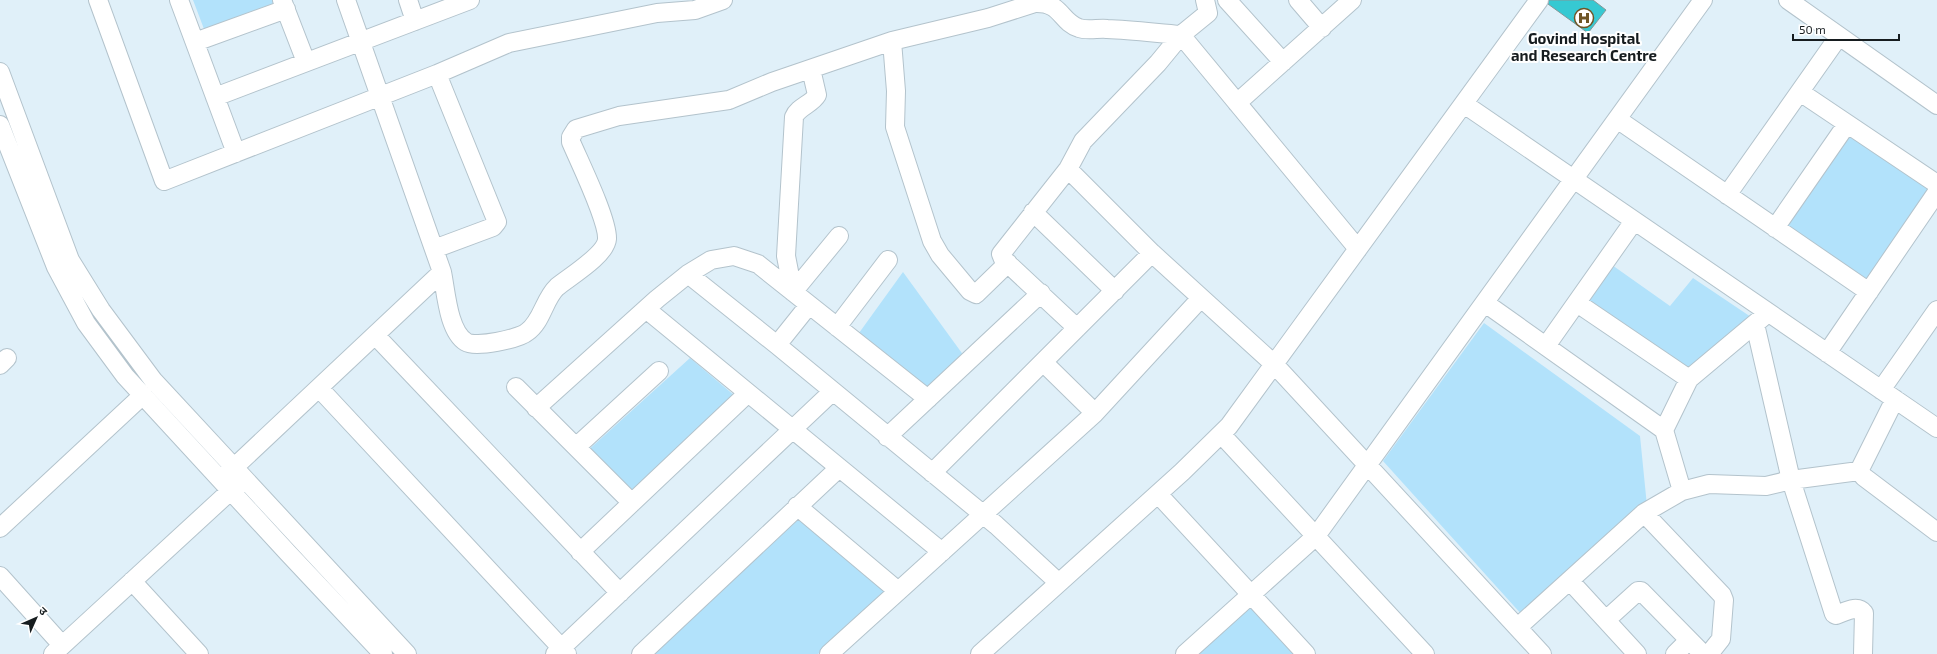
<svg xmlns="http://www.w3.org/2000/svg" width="1937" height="654" viewBox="0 0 1937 654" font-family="'Exo 2','Noto Sans Devanagari',sans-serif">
<rect width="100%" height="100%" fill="#e0f0f9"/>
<!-- green -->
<path fill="#b2e2fb" d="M193 0H276L277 2 204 29Z
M1847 133 1929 188 1866 282 1784 228Z
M1612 265 1670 306 1693 278 1751 317 1685 372 1586 305Z
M903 272 964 356 928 390 859 333Z
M1484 323 1640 436 1647 506 1523 616 1383 461Z
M690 358 735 396 631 496 585 453Z
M801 517 885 592 818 654H654Z
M1251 605 1296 654H1199Z"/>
<!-- building -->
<path fill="#36c9d2" stroke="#849798" d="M1549 0H1593L1606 10 1588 33 1548 4Z"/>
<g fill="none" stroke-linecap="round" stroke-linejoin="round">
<defs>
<path id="minor" d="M98 0 164 181 437 74 509 43 657 13 695 10 723 0
M179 0 236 153
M282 0 306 62
M408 0 415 21
M1205 0 1208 13 1181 35 1358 249
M1227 0 1283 62
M1298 0 1322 28
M1788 0 1937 105
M892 41 896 91 895 127 932 241 940 255 970 291 976 294 1008 263
M195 42 286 9
M0 72 70 260 101 310 153 380 407 654
M1800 92 1937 184
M215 97 470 0
M1237 103 1352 0
M1464 104 1937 428
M1617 119 1869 292
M0 125 56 267 86 323 125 376 288 553 383 654
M1068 169 1152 253 1274 364 1542 654
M1727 195 1839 36
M1033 212 1115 291
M1775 228 1847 124
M434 249 493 227 497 222 437 74
M442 272C446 291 448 331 466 342 475 348 519 339 527 332 542 322 544 299 557 287 569 277 606 255 607 239 608 220 580 163 571 142V137L576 129 619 116 729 100 772 82 892 41 988 18 1035 3C1062 2 1060 22 1079 28 1087 31 1099 28 1107 29 1132 30 1156 33 1181 35L1158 63 1083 141 1068 169 1001 254 1003 259 1077 328
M688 274 777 345 996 525 1059 583
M793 292 786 256 794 117C798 107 812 104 817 95L811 69
M793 292 839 236
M1485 303 1664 430
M1577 303 1689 379
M646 309 942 552
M1755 324 1791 480 1834 614 1836 615C1845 612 1857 604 1864 613L1863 654
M837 327 888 260
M375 335 620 593
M777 345 809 305
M1546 346 1634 221
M1827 353 1937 192
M1043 362 1095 413
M0 365 7 358
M516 387 632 503
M319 388 567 654
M1881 390 1937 310
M536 408 657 299 688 274 711 260 734 256 758 264 928 399
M1221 434 1425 654
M887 437 1041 293
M576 447 659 371
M1859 471 1864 477 1937 532
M932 473 1152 253
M226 475 442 272 346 0
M1682 491 1664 430 1689 379 1763 317
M1158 494 1306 654
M797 506 898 591
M1644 513 1722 595 1724 600 1721 639 1709 654
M0 528 143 395
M580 552 748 393
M0 576 62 645
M132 581 199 654
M1570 581 1637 654
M1606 620 1638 591H1641L1703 654
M1518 627 1644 513 1682 491 1709 484 1766 486 1791 480 1859 471 1895 399
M53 654 239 483
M555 654 832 392
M641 654 839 468
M829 654 1095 413 1201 298
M980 654 1182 472 1229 426 1539 0
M1185 654 1316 536 1703 0
M1675 654 1689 640"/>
</defs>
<!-- minor casing -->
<use href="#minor" stroke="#b3c3cc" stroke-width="20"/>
<!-- minor -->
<use href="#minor" stroke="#fff" stroke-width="18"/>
</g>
<!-- icons -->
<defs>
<symbol id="hospital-ring" viewBox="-11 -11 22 22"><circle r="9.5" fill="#fff" stroke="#6e5526" stroke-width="1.5"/><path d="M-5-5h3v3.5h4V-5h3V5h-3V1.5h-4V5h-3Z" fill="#6e5526"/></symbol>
</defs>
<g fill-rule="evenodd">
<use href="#hospital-ring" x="1573" y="7" width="22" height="22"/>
</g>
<g text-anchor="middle" stroke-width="4" stroke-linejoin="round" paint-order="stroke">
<!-- poi labels -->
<g font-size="15" font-weight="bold" fill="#161c1f" stroke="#fff">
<text x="1584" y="44">Govind Hospital<tspan x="1584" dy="17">and Research Centre</tspan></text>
</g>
</g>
<!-- north arrow -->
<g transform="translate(36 618) rotate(45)" stroke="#ffffff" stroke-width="3" paint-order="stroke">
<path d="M0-3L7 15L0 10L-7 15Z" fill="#161c1f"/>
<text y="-6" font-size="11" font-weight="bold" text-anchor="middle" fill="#161c1f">उ</text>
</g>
<!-- scale -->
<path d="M1793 34v6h106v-6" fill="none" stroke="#161c1f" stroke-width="2"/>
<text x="1799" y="34" font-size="12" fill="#161c1f" stroke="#ffffff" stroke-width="3" paint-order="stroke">50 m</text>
</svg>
